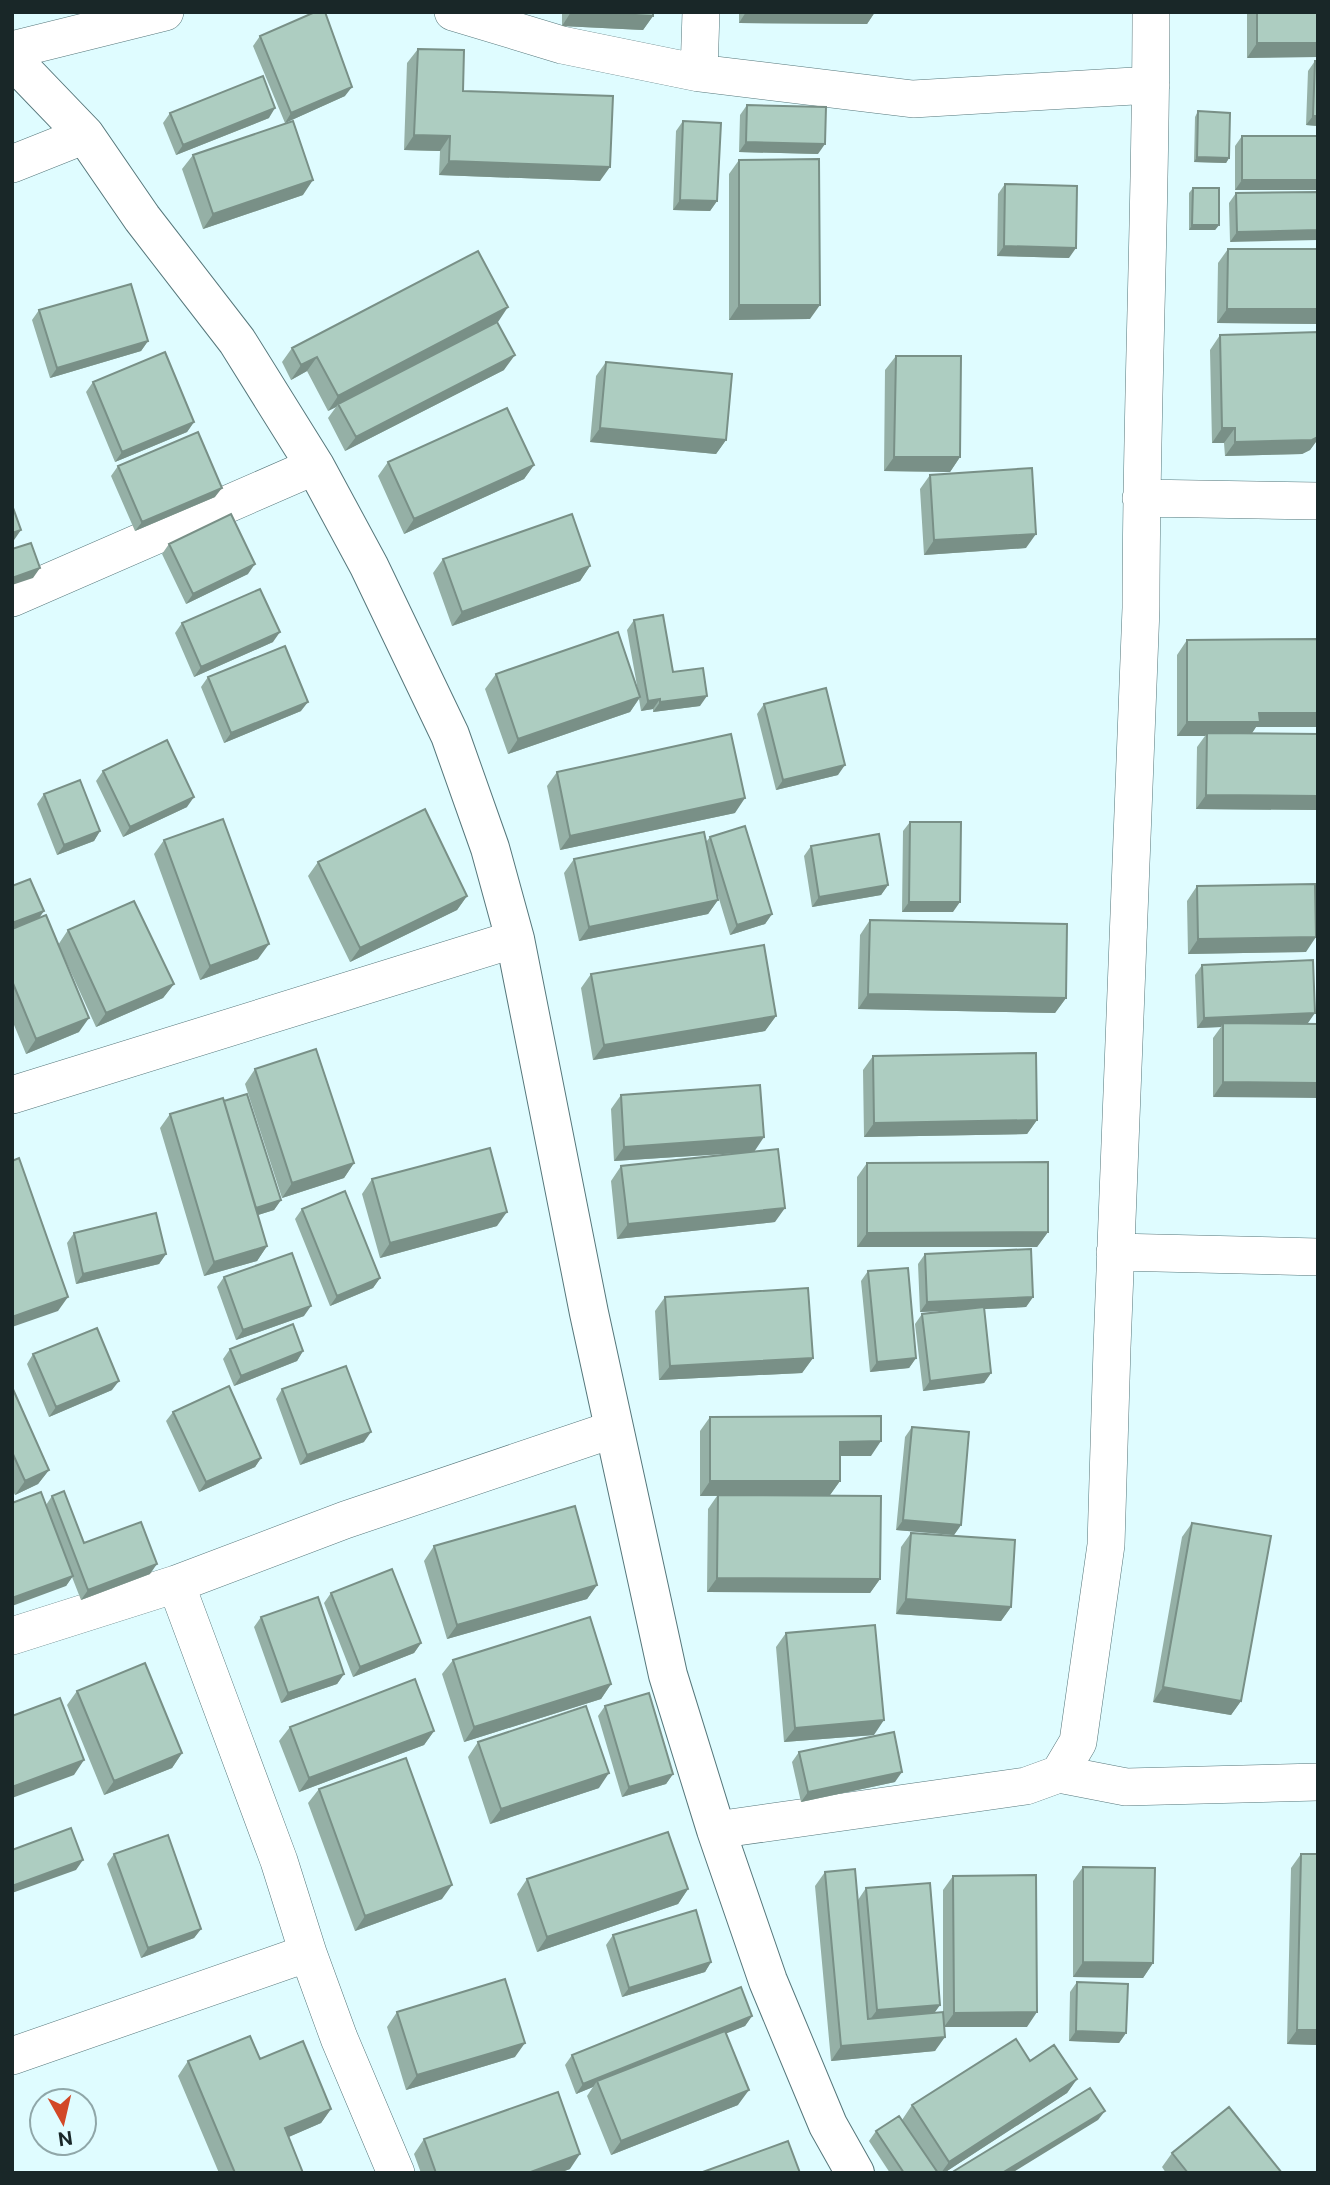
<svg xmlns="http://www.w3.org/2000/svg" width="1330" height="2185" viewBox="0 0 1330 2185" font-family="'Public Sans',sans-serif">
<rect width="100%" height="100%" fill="#dffcff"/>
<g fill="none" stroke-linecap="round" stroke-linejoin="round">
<defs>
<path id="street" d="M453 12 562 45 699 73 913 99 1151 85
M12 50 165 12
M699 73 701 12
M12 164 85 135
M1141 498 1318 501
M12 598 315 466
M12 1095 515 939
M1115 1252 1318 1257
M176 1584 279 1861 308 1953 339 2038 396 2173
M12 1636 176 1584 345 1520 614 1429
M1059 1774 1126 1787 1318 1782
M716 1830 1026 1786 1059 1774 1078 1742 1106 1545 1112 1348 1141 608C1141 409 1151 211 1151 12
M12 2056 308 1953"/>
<path id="secondary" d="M12 59 85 135 142 218 237 341 315 466 369 566 450 735 490 848 515 939 589 1313 668 1675 716 1830 768 1981 828 2125 855 2173"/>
</defs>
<!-- street casing -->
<use href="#street" stroke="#56777b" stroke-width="38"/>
<!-- secondary casing -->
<use href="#secondary" stroke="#56777b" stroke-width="40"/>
<!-- street -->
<use href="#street" stroke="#fff" stroke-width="37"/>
<!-- secondary -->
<use href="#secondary" stroke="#fff" stroke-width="38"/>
</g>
<!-- wall -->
<path fill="#95b0a6" d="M562 12H653V16L643 30 562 26Z
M739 12H875L867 24 739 23Z
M1247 12H1318L1247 58Z
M260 36 345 96 285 123 253 46Z
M418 49 463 91 600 181 439 175 440 151 404 150 407 63Z
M1315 61 1318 126 1306 125 1308 71Z
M747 105 818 154 739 152 740 115Z
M1198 111 1229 158 1226 163 1194 162 1195 117Z
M170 113 269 118 176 155 163 123Z
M683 121 717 201 710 211 673 210 676 131Z
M1242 136H1318V190H1235V146Z
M193 155 303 195 203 229 182 169Z
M739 160 810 319 729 320V174Z
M1005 184 1069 258 997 256 998 194Z
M1193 188 1219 225 1215 230H1189V193Z
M1318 192 1230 242 1229 203 1236 193Z
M1228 249H1318V324L1217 323 1218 263Z
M39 310 148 341 141 351 50 378 32 320Z
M497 322 504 370 345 451 328 418 336 407 328 411 307 371 291 380 282 362 292 348 498 322Z
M1318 332V439L1310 450 1302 454 1225 456 1224 443H1212L1210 350 1220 335Z
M896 356 960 457 950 472 884 471 885 370Z
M606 362 726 440 716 454 590 442 596 376Z
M93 382 194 422 187 432 115 462 86 392Z
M388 462 534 465 524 479 404 534 378 476Z
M118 466 215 497 135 531 111 476Z
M930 475 1026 548 924 555 920 489Z
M169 544 248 574 186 604 162 554Z
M443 559 590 566 580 581 452 626 433 573Z
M634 620 700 706 653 712V709L641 711 639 699 630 712 508 754 485 689 496 674 638 691 627 630Z
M182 623 273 642 194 677 175 633Z
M1318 639V727H1256L1252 733 1318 734V808L1317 810 1196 809 1197 747 1205 736H1177V655L1187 640Z
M208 677 301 711 224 743 201 687Z
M764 704 838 775 776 790 757 714Z
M103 771 187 807 123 837 96 781Z
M557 772 735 813 560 850 547 786Z
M44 794 100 831 94 841 57 855 37 804Z
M910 822 953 912H902L903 831Z
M710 837 772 914 765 924 730 935 716 889 718 900 708 914 579 941 564 873 574 859 706 842Z
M164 840 258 959 200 980 154 854Z
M811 846 888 885 881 895 812 907 804 856Z
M318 862 467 896 457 910 350 962 308 876Z
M12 886 58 945 68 930 174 984 163 998 96 1027 59 946 79 1032 26 1054 12 1020Z
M1197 886 1306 952 1188 954 1187 901Z
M870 920 1066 998 1055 1013 858 1009 860 935Z
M1202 965 1308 1023 1283 1024 1213 1097V1038L1221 1027 1197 1028 1195 975Z
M591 974 776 1016 765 1031 593 1060 581 988Z
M873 1056 1037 1120 1027 1134 864 1137 863 1070Z
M255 1069 354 1163 344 1178 282 1198 245 1084Z
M621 1095 754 1152 614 1161 611 1109Z
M224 1101 281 1200 274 1210 258 1215 267 1246 257 1261 204 1276 160 1128 170 1114Z
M867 1163 1048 1232 1037 1247H857V1177Z
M621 1166 775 1222 617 1239 611 1181Z
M372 1179 497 1226 380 1258 362 1194Z
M302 1209 380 1278 373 1288 330 1306 295 1219Z
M74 1233 166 1254 159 1264 76 1284 67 1243Z
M925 1254 1033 1297 1026 1307 984 1309 991 1373 984 1383 923 1391 915 1324 922 1314 963 1310 920 1312 918 1264Z
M868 1271 916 1358 909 1368 870 1372 861 1281Z
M224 1277 304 1316 236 1340 217 1287Z
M665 1297 813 1358 802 1373 659 1380 655 1311Z
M230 1349 303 1351 297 1361 234 1386 223 1359Z
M33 1354 112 1390 49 1417 27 1364Z
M12 1387 49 1470 38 1484 15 1495 12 1489Z
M282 1389 364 1442 300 1465 276 1399Z
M173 1412 261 1458 255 1467 199 1492 166 1421Z
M710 1417 871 1456H840V1481L830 1495 880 1579 870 1593 707 1592 708 1509 717 1496H700V1431Z
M912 1427 961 1525 954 1535 896 1530 905 1437Z
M52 1496 84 1543 150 1574 81 1600 72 1577 66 1586 46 1505Z
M1192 1523 1241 1701 1231 1715 1153 1702 1182 1537Z
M911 1533 1011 1607 1001 1621 896 1614 901 1547Z
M434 1546 597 1585 587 1599 447 1639 424 1561Z
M331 1593 421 1643 414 1653 353 1677 324 1603Z
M261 1617 344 1674 337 1684 281 1703 254 1627Z
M786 1633 874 1735 784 1742 776 1647Z
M453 1660 611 1684 601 1699 464 1742 442 1674Z
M77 1691 182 1753 172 1768 104 1795 67 1705Z
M605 1706 673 1774 666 1784 622 1797 598 1716Z
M290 1727 434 1731 424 1745 299 1792 279 1741Z
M478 1742 599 1788 490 1824 468 1757Z
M799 1752 895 1782 801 1802 792 1762Z
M319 1789 442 1899 355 1931 308 1803Z
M114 1854 201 1929 194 1938 141 1958 107 1864Z
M1301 1854 1318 2045 1287 2044 1291 1868Z
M1083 1867 1153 1963 1143 1978 1073 1977V1881Z
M825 1872 858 1900 866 1888 940 2005 934 2013 943 2016V1890L953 1876 1027 2027H944L935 2051 831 2061 815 1886Z
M527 1879 688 1889 678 1904 537 1952 517 1894Z
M613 1935 711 1962 705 1972 622 1997 606 1945Z
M1077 1982 1126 2033 1119 2043 1069 2041 1070 1992Z
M397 2012 515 2057 406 2090 387 2027Z
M752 2016 745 2026 726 2033 738 2105 611 2155 587 2096 593 2087 576 2094 565 2065 572 2055Z
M260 2059 331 2109 321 2123 288 2137 303 2173H219L178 2076 188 2061Z
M1030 2061 1077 2079 1067 2093 944 2173H890L869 2141 876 2131 902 2120 912 2105Z
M424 2139 570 2169 559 2173H421L414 2154Z
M1172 2153 1282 2173H1166L1162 2167Z"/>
<!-- shaded-wall -->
<path fill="#799087" d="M571 12H584L653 16 643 30 562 26Z
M746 12H875L867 24 739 23Z
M1257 43H1318V57L1247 58Z
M352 87 345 96 285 123 291 113Z
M275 108 269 118 176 155 183 145Z
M1313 116H1318V126L1306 125Z
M414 135 450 136 440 151 404 150Z
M746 142 825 144 818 154 739 152Z
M1197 157 1229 158 1226 163 1194 162Z
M449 161 610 167 600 181 439 175Z
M313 180 303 195 203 229 213 214Z
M1242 180H1318V190H1235Z
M680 200 717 201 710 211 673 210Z
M1192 225H1219L1215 230H1189Z
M1318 230V240L1230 242 1237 232Z
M1004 246 1076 248 1069 258 997 256Z
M739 305H820L810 319 729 320Z
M508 307 498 322 339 405 338 404 336 407 328 411 338 396Z
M1227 309H1318V324L1217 323Z
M148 341 141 351 50 378 57 368Z
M515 355 504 370 345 451 356 437Z
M317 357 307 371 291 380 301 365Z
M194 422 187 432 115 462 122 452Z
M600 428 726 440 716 454 590 442Z
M1222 428H1235L1224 443H1212Z
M1318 437V439L1310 450 1302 454 1225 456 1235 442Z
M894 457H960L950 472 884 471Z
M534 465 524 479 404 534 414 519Z
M222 488 215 497 135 531 142 522Z
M21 530 12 543V533Z
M1036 534 1026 548 924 555 934 540Z
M255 564 248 574 186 604 193 594Z
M590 566 580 581 452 626 462 612Z
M40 568 33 578 12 585V578Z
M280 632 273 642 194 677 201 667Z
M707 696 700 706 653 712 660 702Z
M640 697 630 712 508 754 518 739Z
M660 699 653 709 641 711 648 701Z
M308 702 301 711 224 743 231 733Z
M1259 713H1318V727H1256L1250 736 1207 733 1205 736H1177L1187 722Z
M845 765 838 775 776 790 783 780Z
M1206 795 1318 796V808L1317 810 1196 809Z
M194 797 187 807 123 837 130 827Z
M745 798 735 813 560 850 570 836Z
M100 831 94 841 57 855 64 845Z
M888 885 881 895 812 907 819 897Z
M467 896 457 910 350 962 360 948Z
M718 900 708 914 579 941 589 927Z
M909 902H960L953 912H902Z
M44 911 37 921 12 930V923Z
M772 914 765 924 730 935 737 925Z
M1316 937 1306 952 1188 954 1198 939Z
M269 944 258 959 200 980 210 966Z
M174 984 163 998 96 1027 106 1013Z
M868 994 1066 998 1055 1013 858 1009Z
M1315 1013 1308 1023 1223 1027V1023L1221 1027 1197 1028 1204 1018Z
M776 1016 765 1031 593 1060 604 1045Z
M89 1018 79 1032 26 1054 36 1039Z
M1223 1082 1318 1083V1098L1213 1097Z
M1037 1120 1027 1134 864 1137 874 1123Z
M764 1137 754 1152 614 1161 624 1147Z
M354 1163 344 1178 282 1198 292 1183Z
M281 1200 274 1210 248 1218 255 1208Z
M785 1208 775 1222 617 1239 628 1224Z
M507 1212 497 1226 380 1258 390 1243Z
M1048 1232 1037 1247H857L867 1233Z
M267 1246 257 1261 204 1276 214 1262Z
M166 1254 159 1264 76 1284 83 1274Z
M380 1278 373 1288 330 1306 337 1296Z
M68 1297 58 1311 12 1327V1317Z
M1033 1297 1026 1307 920 1312 927 1302Z
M311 1306 304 1316 236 1340 243 1330Z
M303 1351 297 1361 234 1386 241 1376Z
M813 1358 802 1373 659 1380 670 1366Z
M916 1358 909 1368 870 1372 877 1362Z
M991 1373 984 1383 923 1391 930 1381Z
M119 1381 112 1390 49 1417 56 1407Z
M371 1432 364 1442 300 1465 307 1455Z
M881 1441 871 1456H830L840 1442Z
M261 1458 255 1467 199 1492 206 1482Z
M49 1470 38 1484 15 1495 25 1481Z
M710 1481H840L830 1495 700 1496Z
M903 1520 961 1525 954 1535 896 1530Z
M157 1564 150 1574 81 1600 88 1590Z
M73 1576 66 1586 12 1606V1598Z
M717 1578 880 1579 870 1593 707 1592Z
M597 1585 587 1599 447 1639 457 1625Z
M906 1599 1011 1607 1001 1621 896 1614Z
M421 1643 414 1653 353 1677 360 1667Z
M344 1674 337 1684 281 1703 288 1693Z
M611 1684 601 1699 464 1742 474 1727Z
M1163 1687 1241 1701 1231 1715 1153 1702Z
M884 1720 874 1735 784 1742 795 1728Z
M434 1731 424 1745 299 1792 309 1778Z
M182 1753 172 1768 104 1795 114 1781Z
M84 1760 74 1775 12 1798V1787Z
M902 1772 895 1782 801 1802 808 1792Z
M609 1773 599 1788 490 1824 501 1809Z
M673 1774 666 1784 622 1797 629 1787Z
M83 1860 76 1870 12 1893V1886Z
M452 1885 442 1899 355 1931 365 1916Z
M688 1889 678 1904 537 1952 547 1937Z
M201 1929 194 1938 141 1958 148 1948Z
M711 1962 705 1972 622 1997 629 1988Z
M1083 1962 1153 1963 1143 1978 1073 1977Z
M940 2005 930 2019 866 2025 877 2010Z
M1037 2012 1027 2027H944L954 2013Z
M752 2016 745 2026 598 2085 597 2081 593 2087 576 2094 583 2084Z
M1297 2030H1318V2045L1287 2044Z
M1076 2031 1126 2033 1119 2043 1069 2041Z
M945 2037 935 2051 831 2061 841 2046Z
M525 2043 515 2057 406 2090 417 2075Z
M1077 2079 1067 2093 944 2173H941L949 2162Z
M749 2090 738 2105 611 2155 621 2141Z
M331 2109 321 2123 275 2143 285 2128Z
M1105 2111 1098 2120 1012 2173H1002Z
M580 2154 570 2169 559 2173H528Z"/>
<!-- building -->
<path fill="#adcdc1" stroke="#799087" stroke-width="2" d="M315 12H325L352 87 291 113 260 36Z
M584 12H653V16Z
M1257 12H1318V43H1257Z
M418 49 464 50 463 91 613 96 610 167 449 161 450 136 414 135Z
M1315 61H1318V116H1313Z
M263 76 275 108 183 145 170 113Z
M747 105 826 107 825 144 746 142Z
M1198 111 1230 113 1229 158 1197 157Z
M293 121 313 180 213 214 193 155Z
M683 121 721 123 717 201 680 200Z
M1242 136H1318V180H1242Z
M819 159 820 305H739V160Z
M1005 184 1077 186 1076 248 1004 246Z
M1193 188H1219V225H1192Z
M1318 192V230L1237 232 1236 193Z
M1228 249H1318V309H1227Z
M478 251 508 307 338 396 317 357 301 365 292 348Z
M131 284 148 341 57 368 39 310Z
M497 322 515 355 356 437 338 404Z
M1318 332V437L1312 440 1235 442V428H1222L1220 335Z
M165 352 194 422 122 452 93 382Z
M896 356H961L960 457H894Z
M606 362 732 374 726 440 600 428Z
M507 408 534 465 414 519 388 462Z
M198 432 222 488 142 522 118 466Z
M1032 468 1036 534 934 540 930 475Z
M12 505 21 530 12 533Z
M231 514 255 564 193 594 169 544Z
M572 514 590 566 462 612 443 559Z
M31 543 40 568 12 578V549Z
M260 589 280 632 201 667 182 623Z
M663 615 673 672 703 668 707 696 660 702V699L648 701 634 620Z
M618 632 640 697 518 739 496 674Z
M1318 639V713H1259L1260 722H1187V640Z
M285 646 308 702 231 733 208 677Z
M826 688 845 765 783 780 764 704Z
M1207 733 1318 734V796L1206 795Z
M731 734 745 798 570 836 557 772Z
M167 740 194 797 130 827 103 771Z
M80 780 100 831 64 845 44 794Z
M425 809 467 896 360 948 318 862Z
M223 819 269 944 210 966 164 840Z
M910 822H961L960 902H909Z
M745 826 772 914 737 925 710 837Z
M704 832 718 900 589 927 574 859Z
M879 834 888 885 819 897 811 846Z
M30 879 44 911 12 923V886Z
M1315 884 1316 937 1198 939 1197 886Z
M134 901 174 984 106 1013 68 930Z
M46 915 89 1018 36 1039 12 981V929Z
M870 920 1067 924 1066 998 868 994Z
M764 945 776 1016 604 1045 591 974Z
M1313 960 1315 1013 1204 1018 1202 965Z
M1223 1023 1318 1024V1083L1223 1082Z
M316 1049 354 1163 292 1183 255 1069Z
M1036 1053 1037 1120 874 1123 873 1056Z
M760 1085 764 1137 624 1147 621 1095Z
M247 1094 281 1200 256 1208 224 1101Z
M223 1098 267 1246 214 1262 170 1114Z
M490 1148 507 1212 390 1243 372 1179Z
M778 1149 785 1208 628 1224 621 1166Z
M19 1158 68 1297 12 1317V1161Z
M1048 1162V1232L867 1233V1163Z
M345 1191 380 1278 337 1296 302 1209Z
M156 1213 166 1254 83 1274 74 1233Z
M1031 1249 1033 1297 927 1302 925 1254Z
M292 1253 311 1306 243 1330 224 1277Z
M908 1268 916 1358 877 1362 868 1271Z
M808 1288 813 1358 670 1366 665 1297Z
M984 1307 991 1373 930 1381 922 1314Z
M293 1324 303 1351 241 1376 230 1349Z
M97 1328 119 1381 56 1407 33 1354Z
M346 1366 371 1432 307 1455 282 1389Z
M229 1386 261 1458 206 1482 173 1412Z
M12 1387 49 1470 25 1481 12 1452Z
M881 1416V1441L840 1442V1481H710V1417Z
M912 1427 969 1432 961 1525 903 1520Z
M64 1491 84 1543 141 1522 157 1564 88 1590 52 1496Z
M41 1492 73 1576 12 1598V1503Z
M718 1495 881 1496 880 1579 717 1578Z
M575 1506 597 1585 457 1625 434 1546Z
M1192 1523 1271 1536 1241 1701 1163 1687Z
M911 1533 1015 1540 1011 1607 906 1599Z
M392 1569 421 1643 360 1667 331 1593Z
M318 1597 344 1674 288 1693 261 1617Z
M590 1617 611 1684 474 1727 453 1660Z
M875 1625 884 1720 795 1728 786 1633Z
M145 1663 182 1753 114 1781 77 1691Z
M415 1679 434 1731 309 1778 290 1727Z
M649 1693 673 1774 629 1787 605 1706Z
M60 1698 84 1760 12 1787V1716Z
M586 1706 609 1773 501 1809 478 1742Z
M894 1732 902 1772 808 1792 799 1752Z
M406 1758 452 1885 365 1916 319 1789Z
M71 1828 83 1860 12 1886V1850Z
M668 1832 688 1889 547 1937 527 1879Z
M168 1835 201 1929 148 1948 114 1854Z
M1301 1854H1318V2030H1297Z
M1083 1867 1155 1868 1153 1963 1083 1962Z
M855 1869 868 2019 943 2012 945 2037 841 2046 825 1872Z
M1036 1875 1037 2012 954 2013 953 1876Z
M930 1883 940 2005 877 2010 866 1888Z
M696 1910 711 1962 629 1988 613 1935Z
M505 1979 525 2043 417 2075 397 2012Z
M1077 1982 1128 1984 1126 2033 1076 2031Z
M741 1987 752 2016 583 2084 572 2055Z
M725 2031 749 2090 621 2141 597 2081Z
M250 2036 260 2059 303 2041 331 2109 285 2128 303 2173H235L188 2061Z
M1016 2039 1030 2061 1054 2045 1077 2079 949 2162 912 2105Z
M1090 2088 1105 2111 1002 2173H955L954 2171Z
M558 2092 580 2154 528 2173H436L424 2139Z
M1229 2107 1282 2173H1188L1172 2153Z
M899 2116 938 2173H904L876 2131Z
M788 2141 800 2173H700Z"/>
<!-- border -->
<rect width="1330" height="2185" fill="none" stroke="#192728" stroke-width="28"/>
<!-- north arrow -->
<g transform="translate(63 2122) rotate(172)"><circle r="33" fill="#dffcff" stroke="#90a7a9" stroke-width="2"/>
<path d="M0-5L12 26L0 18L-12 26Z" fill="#d24827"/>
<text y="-10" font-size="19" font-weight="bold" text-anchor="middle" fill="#192728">N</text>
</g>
</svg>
